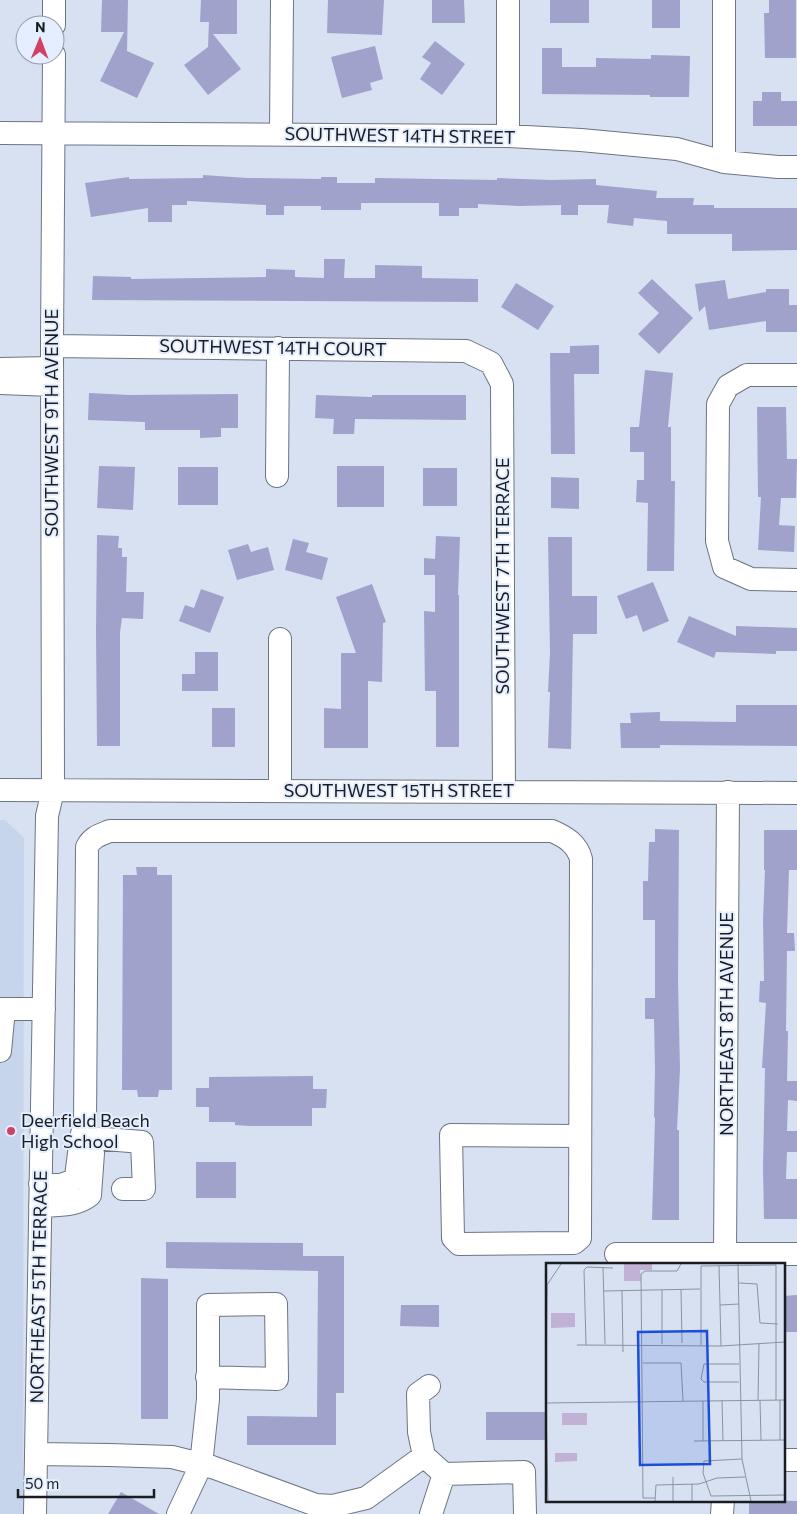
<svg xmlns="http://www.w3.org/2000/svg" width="797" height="1514" viewBox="0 0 797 1514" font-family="Commissioner,sans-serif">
<rect width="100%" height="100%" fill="#d7e1f1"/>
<!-- built -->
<path fill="#c7d5ec" d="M0 820H5L24 838 23 1514H0Z"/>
<!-- building -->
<path fill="#a0a2cb" d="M102 0H128L127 51 154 63 137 98 100 81 124 32H101Z
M201 0H237V34H213L241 69 208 95 184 65 208 47 209 22H200Z
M328 0H384L382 35 327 33Z
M432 0H464L465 23H432Z
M550 0H589V23H550Z
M652 0H680V28H652Z
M769 0H796V58H765L764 13H769Z
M435 41 465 64 442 95 420 79 431 63 422 57Z
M375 46 383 79 370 83 372 90 342 98 331 57Z
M542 48H562V67H596V58L651 59V55L690 56 689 97H650V95L542 94Z
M762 92H781V101H797V126H753V101H762Z
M203 175 247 178 321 179V177H337V183H375V178L497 180V178L551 180 596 179V185L657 191 656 198H694L693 205H714V208H797V250L732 251V234H667V221L634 218 633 226 607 223 609 205H578V215H561V205L520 206 478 204V208H459V216H439V203H361V210H321V206H284V215H266V205L187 201V205H172V222H148V208L91 217 85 183 129 177V179L203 178Z
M324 259H345L344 278H375V265L422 266V278L478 279V302L92 300 93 276 131 277V279L266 277V269L295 270V277L324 278Z
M652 279 693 318 659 354 638 334 659 313 638 293Z
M725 280 728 299 766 292V289H789V305H797V332H766V321L709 330 705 306 699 312 695 284Z
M516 283 554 306 538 330 501 307Z
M599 345V374H574L575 454H551L550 353H570V346Z
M645 370 673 373 668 427H671V481H675L674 571H647L648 503 636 502 637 480H644V452H630V427H639Z
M89 393 129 395 238 394V428H221V437L200 438V430H145V422L88 420Z
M316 395 372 397V395H466V420L355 419 354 434H333L334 419 315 418Z
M757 407H786L787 459H797L796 498H781L779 525 795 526 794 552 758 550 761 497H758Z
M99 466 135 467 133 510 97 508Z
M337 466H384V507H337Z
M178 467H218V505H178Z
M423 468H457V506H423Z
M551 477 579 478V509L551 508Z
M97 535 119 536 118 548H122V557H127L126 592H144L143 619 122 618 120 632V746H97L96 631Z
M436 536 460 537 458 595H459V747H436V691H425L424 611 435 612V575H424V558L435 559Z
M548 537H572V596H597V634H573L571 749 548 748 550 692H548L550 653Z
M293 539 309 543 306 552 328 558 322 580 285 570Z
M248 544 251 552 268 547 274 570 237 580 228 550Z
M653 582 669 621 643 632 637 615 626 619 617 596Z
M372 584 386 622 383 623 382 682 368 681V748H324V708L341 709V653H356L336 597Z
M201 589 224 597 210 633 179 621 185 605 194 608Z
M689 616 736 636V626L797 628V651H776V654L716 652 714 658 677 642Z
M195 652H218V691H182V674H195Z
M736 705H797V746L660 745V748H621L620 723H631L630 713 660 712V721L736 722Z
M212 708H235V747H212Z
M655 829 679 830 678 981 680 1069 677 1130H679V1220H652L655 1118 654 1117 655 1069 654 1019H645V998H655V920H643V881H648L649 842H655Z
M764 830H797V870H789L787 933H794L795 951H787L786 1031H788L787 1081H797V1101L788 1100 787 1131H797V1152H787L786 1179H797V1219H764L763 1168 765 1068H762L766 1003 759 1002 760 981H764L763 920 765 870H764Z
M136 867H157V875H172V1090H159L158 1097H138L137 1090H122L123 875H137Z
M313 1076V1089H327L326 1108H312V1126H250L235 1125V1122H209V1107H196V1088H209V1077Z
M196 1162H236V1198H196Z
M166 1242 303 1243V1256H344V1393H336V1445H247V1416L317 1417 318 1271 166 1268Z
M141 1278 168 1279V1419H141Z
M797 1295V1332H783V1296Z
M401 1305H439V1327L400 1326Z
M486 1412H547V1440H486Z
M121 1492 159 1514H108Z
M749 1500 797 1501V1514H749Z"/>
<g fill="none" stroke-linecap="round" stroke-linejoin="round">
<defs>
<path id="minor" d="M724 0V162
M54 25V0
M0 133 508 136 581 140 677 149 724 162 778 167H797
M281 134 282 0
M508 136V0
M52 346 466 351 491 363 502 384 504 792
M0 369 52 368
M797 375H747L728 386 718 404 717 541 724 567 751 579 797 580
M0 383 52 385
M277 476 278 348
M0 790 797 793
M280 791V639
M0 1009H44
M0 1051 4 1009
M81 1137 142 1142 144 1189H123
M40 1184C54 1185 65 1188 76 1177L81 1137 85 1124 87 847C92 837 100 835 110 831H552C566 837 577 844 581 859 580 985 580 1111 580 1238L574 1243 459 1244 453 1238 451 1135 580 1136
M40 1206C57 1205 77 1206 90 1195L93 1153
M616 1254H797
M725 1255 728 792
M36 1454 109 1455 172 1457 212 1467 316 1505 333 1506 366 1498 424 1456 419 1432 418 1394 429 1386
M424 1456 444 1474 524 1472 525 1514
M783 1460H797
M35 1514 47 816 53 790 52 346 54 55
M178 1514 201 1465 208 1399V1305L276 1304 277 1379 207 1377
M431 1514 444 1474
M722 1514 723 1500"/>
</defs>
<!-- minor casing -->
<use href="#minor" stroke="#6c7584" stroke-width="24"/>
<!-- minor -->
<use href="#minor" stroke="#fff" stroke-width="22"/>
</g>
<!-- markers -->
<circle fill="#d04164" stroke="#e4eeff" stroke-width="2" cx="11" cy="1131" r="5"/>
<g text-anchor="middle" stroke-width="4" stroke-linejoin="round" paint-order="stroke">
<!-- street labels -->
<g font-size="18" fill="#191d22" stroke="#e4eeff">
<text transform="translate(400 136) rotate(1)" y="6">SOUTHWEST 14TH STREET</text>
<text transform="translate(273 348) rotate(1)" y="6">SOUTHWEST 14TH COURT</text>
<text transform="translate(52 423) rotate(-90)" y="6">SOUTHWEST 9TH AVENUE</text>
<text transform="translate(503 576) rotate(-90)" y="6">SOUTHWEST 7TH TERRACE</text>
<text x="399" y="797">SOUTHWEST 15TH STREET</text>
<text transform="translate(727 1024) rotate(-90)" y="6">NORTHEAST 8TH AVENUE</text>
<text transform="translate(39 1287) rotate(-89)" y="6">NORTHEAST 5TH TERRACE</text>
</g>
<!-- poi labels -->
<g font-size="18" fill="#191d22" stroke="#e4eeff" text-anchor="start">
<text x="21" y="1127">Deerfield Beach<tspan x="21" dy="21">High School</tspan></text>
</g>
</g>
<!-- overview -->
<g transform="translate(546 1263)">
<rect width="239" height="239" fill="#d7e1f1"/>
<path d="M78 1H106V7H94L95 18H78ZM5 50H29V64L5 65ZM16 150H41V162H16ZM9 190H31V198L9 199Z" fill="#c0b1d5"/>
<path fill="none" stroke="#8b939e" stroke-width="1" d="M192 1 196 196 205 238M173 2 175 83M57 4 59 81M193 20 211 21 214 60 232 61M135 26 136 80M116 27V81M58 28 154 26M76 28 77 89M174 42 193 41M31 82 175 83 239 79M40 82 38 7 41 4 67 5M155 82V3L230 2V137M97 100H135L137 138M193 101H158L155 116 158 119H193M0 134 1 22 15 1M176 137 177 178M212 137 213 81M214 137 215 177M234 137V177M157 138V178M0 139 2 238M0 140 239 137M148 178 239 177M196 196 158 198 157 210 165 233 239 232M146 221V238M109 235H97L95 11 99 8H131L135 1M109 238 110 222 153 221 171 215 199 214M127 238V214"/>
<path fill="#1d4ed8" fill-opacity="0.15" stroke="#1d4ed8" stroke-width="2.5" d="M161 68 164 201 94 202 92 69Z"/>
<rect width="239" height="239" fill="none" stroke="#191d22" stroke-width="2.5"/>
</g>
<!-- north arrow -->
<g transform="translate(40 40) rotate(1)"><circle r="24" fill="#e4eeff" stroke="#939aa7"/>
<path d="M0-4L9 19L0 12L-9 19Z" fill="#d04164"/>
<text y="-8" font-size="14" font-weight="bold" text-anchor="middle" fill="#191d22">N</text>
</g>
<!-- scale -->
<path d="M18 1489v8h136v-8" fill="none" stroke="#191d22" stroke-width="2.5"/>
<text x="25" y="1489" font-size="15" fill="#191d22" stroke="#e4eeff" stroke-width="4" paint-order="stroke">50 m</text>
</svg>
